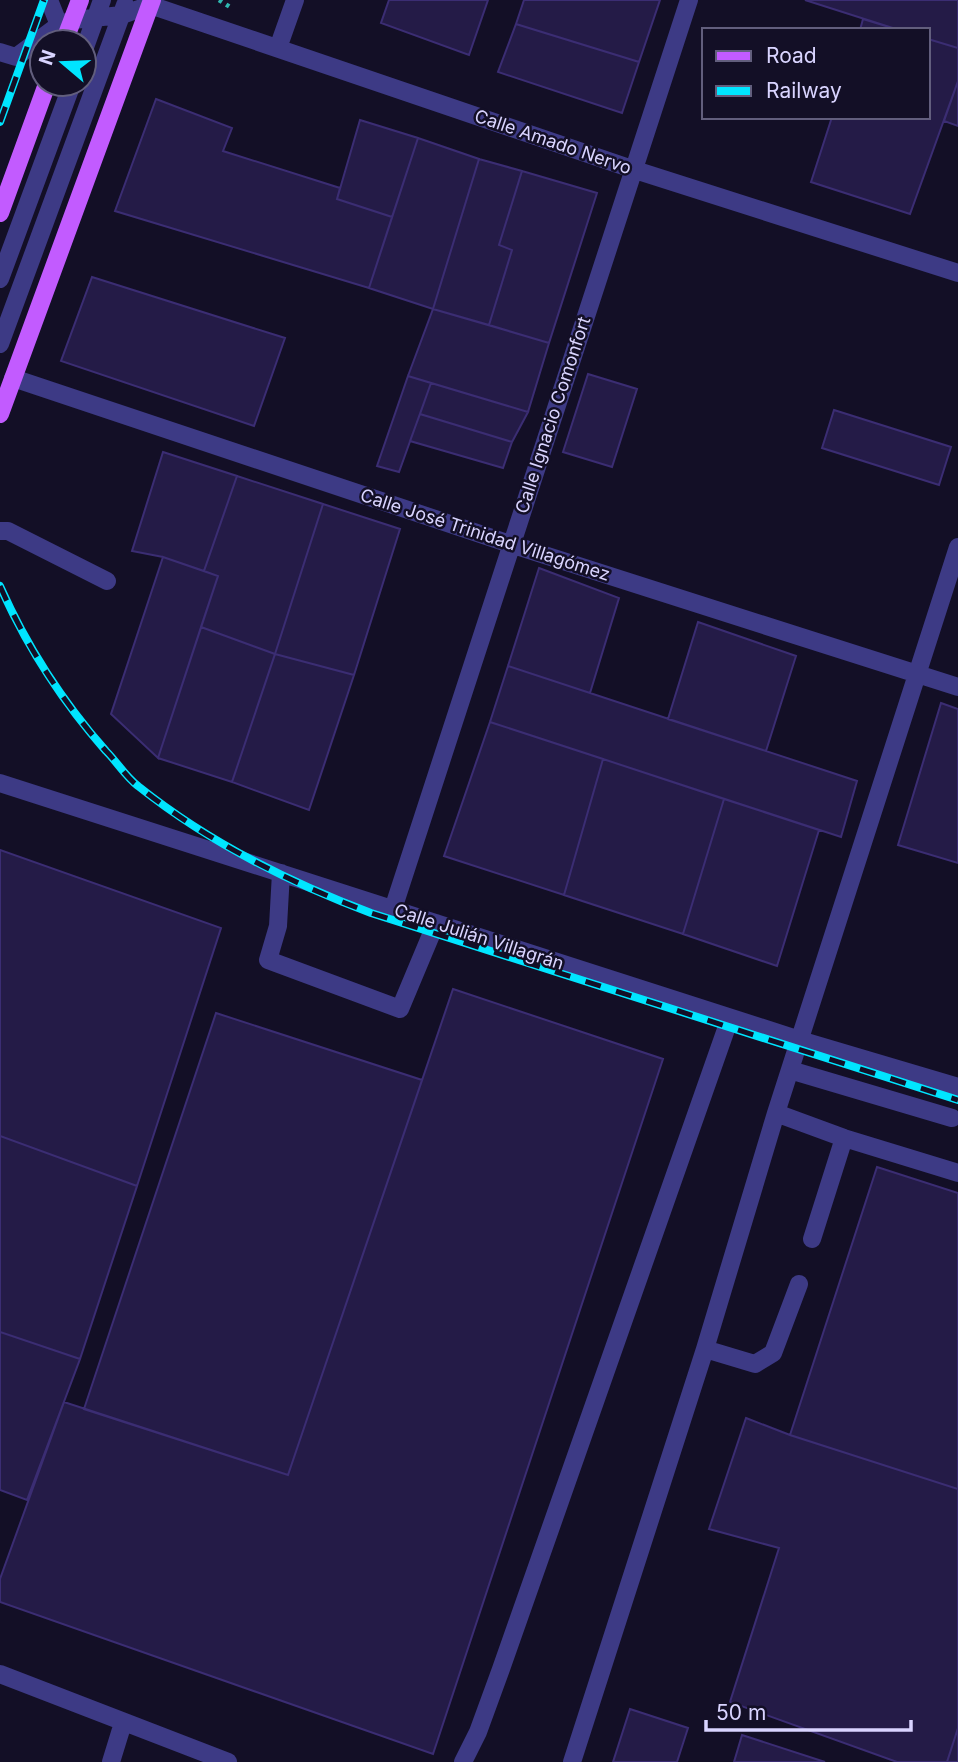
<svg xmlns="http://www.w3.org/2000/svg" width="958" height="1762" viewBox="0 0 958 1762" font-family="Inter,sans-serif">
<rect width="100%" height="100%" fill="#130f26"/>
<!-- building -->
<path fill="#241b47" stroke="#3b2d73" stroke-width="2" d="M389 0H488L469 55 381 23Z
M524 0H660L639 62 516 24Z
M805 0H958V48L928 39V30H899Z
M863 19 899 30H860Z
M516 24 639 62 622 113 498 72Z
M928 39 958 48V81L910 214 811 182 832 117H928Z
M958 81V126L944 121Z
M156 99 232 128 223 151 340 188 337 199 392 217 369 288 115 211Z
M360 120 418 138 392 217 337 199Z
M418 138 479 159 433 309 369 288Z
M479 159 522 171 499 245 512 250 489 325 433 309Z
M522 171 597 193 549 343 489 325 512 250 499 245Z
M92 277 285 338 254 426 61 361Z
M433 309 549 343 528 412 408 376Z
M588 374 637 389 612 467 563 452Z
M408 376 431 383 399 472 377 466Z
M431 383 528 412 512 442 420 414Z
M834 410 951 447 939 485 822 448Z
M420 414 512 442 503 468 410 441Z
M163 452 237 476 204 571 163 557 132 551Z
M237 476 323 504 275 654 201 627 218 576 204 571Z
M323 504 400 529 354 675 275 654Z
M163 557 218 576 158 758 111 714Z
M539 568 619 598 590 693 508 666Z
M698 622 796 656 766 751 668 719Z
M201 627 275 654 232 782 158 758Z
M275 654 354 675 309 810 232 782Z
M508 666 857 781 841 837 490 722Z
M941 703 958 709V863L898 845Z
M490 722 603 759 564 895 444 856Z
M603 759 724 799 683 934 564 895Z
M724 799 819 830 777 966 683 934Z
M0 850 221 928 137 1186 0 1136Z
M453 989 663 1059 433 1754 0 1602V1579L64 1402 288 1475Z
M216 1013 422 1080 288 1475 84 1409Z
M0 1136 137 1186 80 1359 0 1332Z
M877 1167 958 1193V1489L790 1435Z
M0 1332 80 1359 27 1500 0 1490Z
M746 1418 790 1435 958 1489V1728L947 1762H897L730 1702 779 1548 709 1529Z
M630 1709 688 1728 677 1762H613Z
M958 1728V1762H947Z
M742 1735 825 1762H734Z"/>
<g fill="none" stroke-linecap="round" stroke-linejoin="round">
<!-- path -->
<path stroke="#2fb8b0" stroke-width="4.5" stroke-dasharray="3.5 5" stroke-linecap="butt" d="M219 0 230 7"/>
<!-- minor -->
<path stroke="#3d3a85" stroke-width="18" d="M49 0 59 25
M278 48 295 0
M84 50 102 0
M0 52 16 57 59 25 73 20 122 15 150 5 635 170 958 273
M0 279 72 84
M0 344 125 5
M13 378 510 544 958 687
M0 531H8L107 581
M0 783 800 1040 958 1087
M281 873 278 926 268 960 400 1009 436 923
M393 909 689 0
M790 1070 952 1118
M776 1113 844 1138 958 1173
M812 1239 844 1138
M705 1349 755 1364 773 1353 799 1284
M0 1674 228 1762
M111 1762 123 1723
M463 1762 478 1732 501 1669 730 1018
M572 1762 705 1349 776 1113 958 547"/>
<!-- major -->
<path stroke="#c25bff" stroke-width="18" d="M64 42 80 0
M0 213 47 84
M0 414 152 0"/>
<defs>
<path id="rail" d="M0 122 44 0
M0 586C27 647 62 701 106 751 117 762 126 777 138 786 208 842 288 882 371 913L958 1100"/>
</defs>
<!-- rail casing -->
<use href="#rail" stroke="#00e5ff" stroke-width="8"/>
<!-- rail -->
<use href="#rail" stroke="#130f26" stroke-width="5" stroke-dasharray="16" stroke-linecap="butt"/>
</g>
<g text-anchor="middle" stroke-width="5" stroke-linejoin="round" paint-order="stroke">
<!-- street labels -->
<g font-size="18" fill="#d9d4ff" stroke="#130f26">
<text transform="translate(553 142) rotate(19)" y="6">Calle Amado Nervo</text>
<text transform="translate(553 415) rotate(-72)" y="6">Calle Ignacio Comonfort</text>
<text transform="translate(485 535) rotate(18)" y="6">Calle José Trinidad Villagómez</text>
<text transform="translate(479 937) rotate(18)" y="6">Calle Julián Villagrán</text>
</g>
</g>
<!-- legend -->
<rect x="702" y="28" width="228" height="91" fill="#130f26" stroke="#625e7d" stroke-width="2"/>
<rect x="716" y="51" width="35" height="10" fill="#c25bff" stroke="#625e7d" stroke-width="2"/>
<text x="766" y="63" font-size="21" fill="#d9d4ff">Road</text>
<rect x="716" y="86" width="35" height="10" fill="#00e5ff" stroke="#625e7d" stroke-width="2"/>
<text x="766" y="98" font-size="21" fill="#d9d4ff">Railway</text>
<!-- north arrow -->
<g transform="translate(63 63) rotate(289)"><circle r="33" fill="#130f26" stroke="#625e7d" stroke-width="2"/>
<path d="M0-5L12 26L0 18L-12 26Z" fill="#00e5ff"/>
<text y="-10" font-size="19" font-weight="bold" text-anchor="middle" fill="#d9d4ff">N</text>
</g>
<!-- scale -->
<path d="M706 1720v10h205v-10" fill="none" stroke="#d9d4ff" stroke-width="3.5"/>
<text x="716" y="1720" font-size="21" fill="#d9d4ff" stroke="#130f26" stroke-width="5" paint-order="stroke">50 m</text>
</svg>
